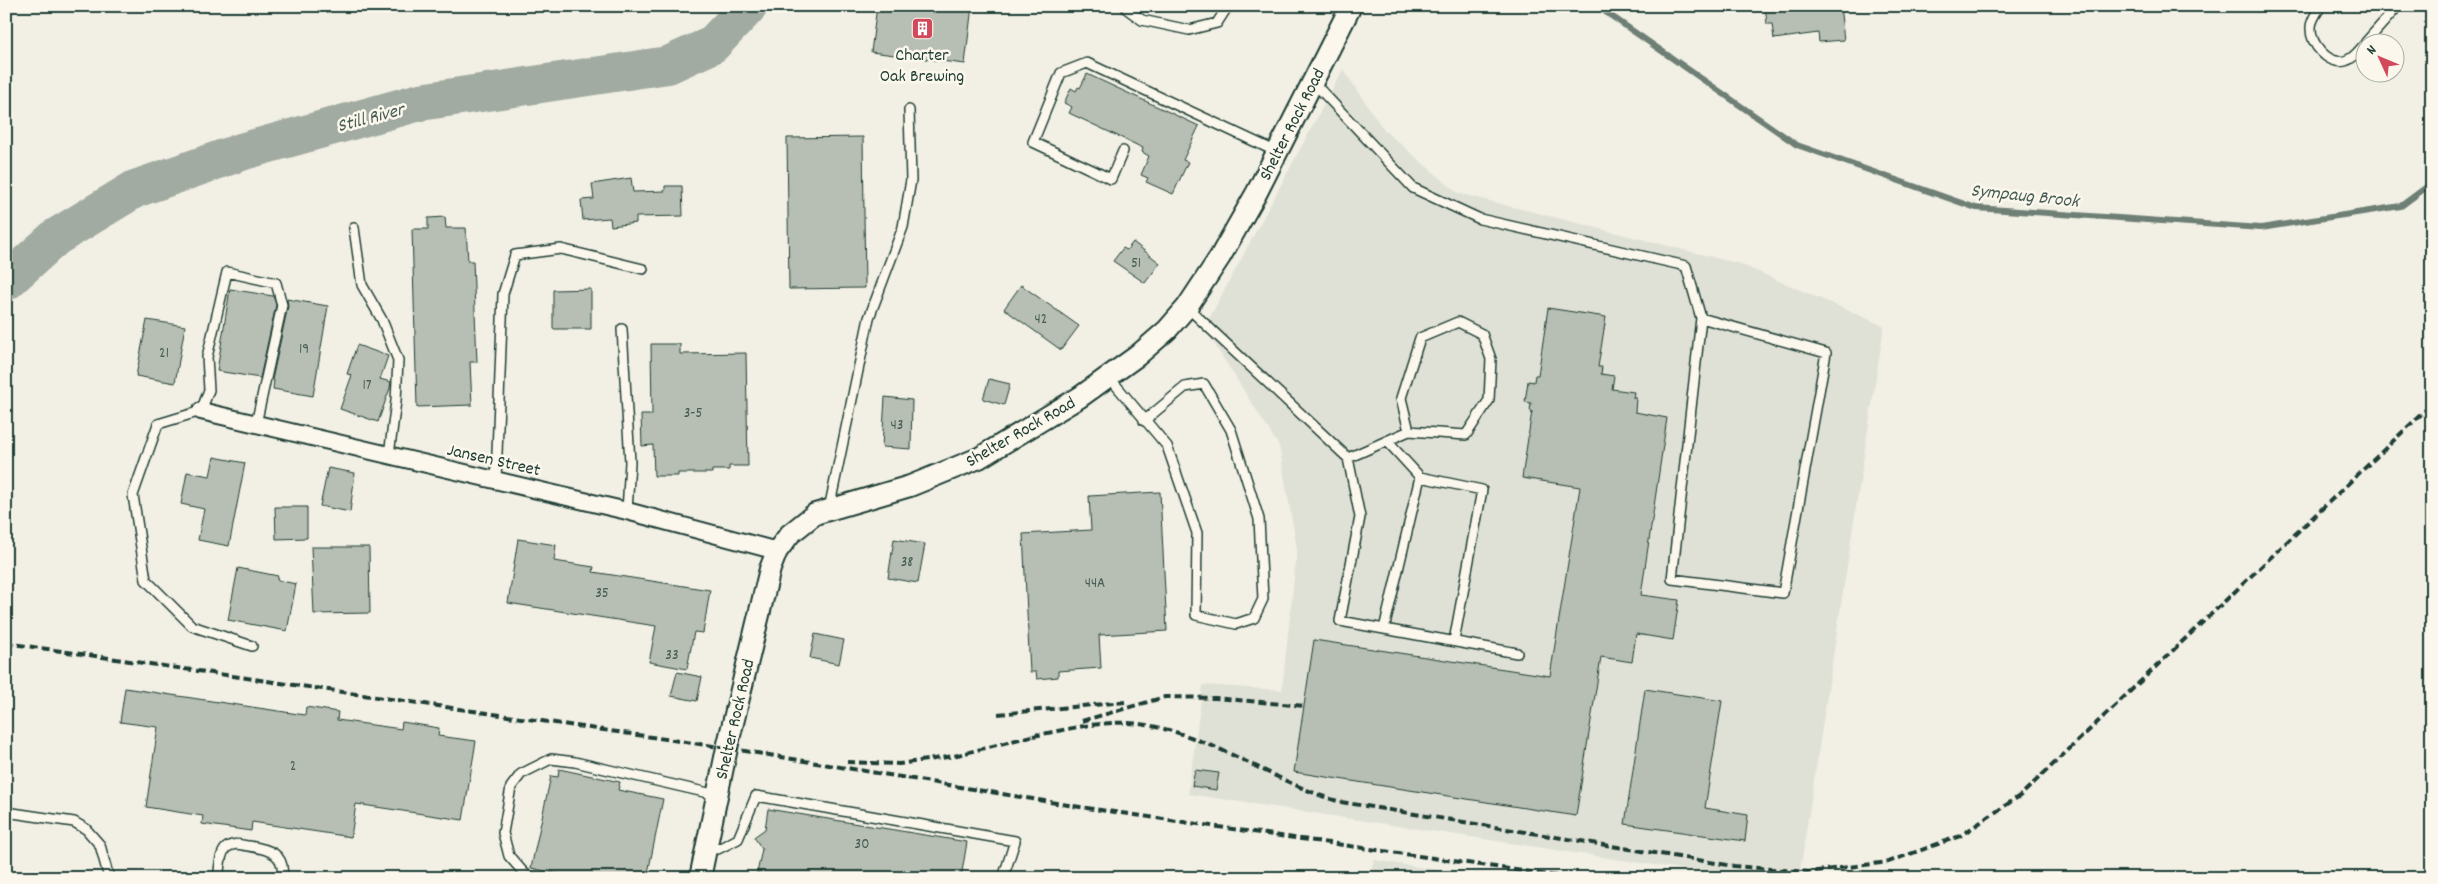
<svg xmlns="http://www.w3.org/2000/svg" width="2438" height="884" viewBox="0 0 2438 884" font-family="Dekko,sans-serif">
<rect width="100%" height="100%" fill="#f2f0e5"/>
<filter id="ink" filterUnits="userSpaceOnUse"><feTurbulence type="fractalNoise" baseFrequency=".02" numOctaves="2"/><feDisplacementMap in="SourceGraphic" scale="10" xChannelSelector="R" yChannelSelector="G"/><feConvolveMatrix kernelMatrix="1 2 1 2 8 2 1 2 1" color-interpolation-filters="sRGB"/></filter>
<g filter="url(#ink)">
<!-- built -->
<path fill="#e0e1d6" d="M1343 69 1384 130 1458 193 1740 264 1884 326 1799 878H1739L1188 794 1203 685 1282 690 1297 549 1279 446 1204 328Z
M1374 860 1489 878H1369Z"/>
<g fill="none" stroke-linecap="round" stroke-linejoin="round">
<!-- stream -->
<path stroke="#6e7f75" stroke-width="6" d="M1597 6 1797 145 1976 208 2261 228 2401 206 2432 183"/>
<!-- river -->
<path stroke="#a2aba1" stroke-width="38" d="M6 282 56 237 135 189 244 151 420 102 668 65 712 45 749 6"/>
</g>
<!-- building -->
<path fill="#b7beb3" stroke="#1f3d34" d="M877 6H972L965 64 871 52Z
M1765 6H1840L1844 40 1819 42 1818 33 1774 39 1772 24H1767Z
M1087 74 1199 126 1183 160 1188 162 1173 194 1146 182 1148 178 1141 175 1149 156 1142 152 1143 148 1069 113 1072 107 1064 103 1071 88 1076 91 1078 87 1080 88Z
M863 137 865 288 789 289 787 138Z
M631 178 633 192 665 191V186H682L683 216 636 217V223L611 226 610 218 583 220 581 200 594 199 592 184Z
M445 217 446 228H466L468 261H473L477 362H470L472 405 417 407 412 229H428V218Z
M1133 242 1160 263 1145 283 1113 261 1123 248 1127 250Z
M1021 285 1079 326 1061 350 1004 309Z
M230 289 273 296 276 305 260 378 217 371Z
M591 289V329H553V290Z
M287 299 328 306 313 396 273 389 274 380H272L288 306Z
M1548 308 1606 317 1598 367H1602L1601 374 1614 376 1612 389 1634 392 1633 398H1636L1635 412 1667 418 1641 595 1679 600 1673 640 1636 634 1632 662 1601 657 1576 816 1294 772 1314 640 1550 676 1580 487 1522 478 1532 411H1530L1531 403 1525 402 1528 381 1534 382 1535 375H1538Z
M147 320 185 326 175 383 136 376Z
M651 344H680V354L746 353 748 466H729V470H712V473H678V476H654L653 445 642 446 641 415H652Z
M357 345 388 356 380 379 391 382 390 388 378 422 340 409 352 375 347 374Z
M989 379 1010 384 1004 405 983 399Z
M885 397 912 400 911 449 882 447Z
M214 457 245 463 229 546 198 540 204 509 181 504 187 472 210 476Z
M328 468 355 473 350 512 320 506Z
M1160 492 1167 631 1099 635 1101 668 1058 671V677L1037 679 1036 672H1030L1023 534 1091 530 1089 496Z
M275 507H307V538L276 539Z
M518 539 556 545 554 561 594 567 593 572 710 590 703 633 694 632 687 669 649 662 656 626 508 603Z
M894 539 925 544 918 583 888 578Z
M311 547H369L370 613 314 614Z
M238 568 278 576 277 580 296 584 287 631 228 620Z
M815 634 844 640 839 664 810 658Z
M677 672 702 677 697 701 671 696Z
M125 688 305 715 306 707 338 712 337 720 401 729 402 722 439 728 438 736 476 741 463 820 356 804 351 837 252 822 251 831 202 824 203 816 146 807 158 727 120 722Z
M1645 689 1722 701 1705 808 1748 815 1745 841 1625 824Z
M559 769 620 782 618 790 663 799 647 878H577L531 868 551 776 558 777Z
M1195 770 1219 773 1216 790 1192 786Z
M768 809 967 842 961 878H756L762 849 754 837 765 829Z"/>
<g fill="none" stroke-linecap="round" stroke-linejoin="round">
<defs>
<path id="service" d="M1128 6 1127 9 1142 20 1189 30 1217 23 1228 6
M2321 6C2317 12 2311 20 2311 27 2310 44 2328 65 2345 61 2354 59 2360 49 2366 43
M2366 42 2398 6
M1313 82 1413 188 1480 219 1686 266 1701 318 1672 579 1783 593 1826 353 1701 318
M1123 151 1111 179 1033 142 1061 73 1087 63 1277 152
M354 228 362 285 382 320 398 360 396 401 389 455
M1187 307 1348 458 1360 517 1340 621 1517 653
M622 329 630 462 627 511
M1109 377 1167 446 1197 533 1196 615 1236 624 1254 618 1263 599 1259 519 1231 430 1204 384 1185 387 1144 421
M1348 458 1409 431 1401 398 1420 338 1458 322 1482 334 1491 359 1489 400 1466 435 1409 431
M1420 477 1482 490 1454 641
M496 480 503 294 515 255 561 249 643 269
M829 509 869 318 903 227 911 180 909 110
M1384 629 1420 477 1387 441
M252 646 192 626 146 580 133 495 158 424 201 411 209 390 207 357 227 272 276 283 282 305 256 424
M6 812 74 822 86 829 100 845 109 878
M706 847 718 849 738 839 756 796 1015 841 1003 878
M218 878C220 869 219 855 226 848 233 842 241 845 249 846 268 849 286 853 282 878
M531 878 524 873 509 856 503 833 511 787 521 774 551 759 575 762 717 795"/>
<path id="minor" d="M201 411 627 511 777 551"/>
<path id="tertiary" d="M700 878 727 748 770 569 777 551 790 534 815 514 910 486 979 458 1080 397 1137 356 1167 330 1187 307 1220 257 1257 192 1351 6"/>
</defs>
<!-- service casing -->
<use href="#service" stroke="#1f3d34" stroke-width="12"/>
<!-- minor casing -->
<use href="#minor" stroke="#1f3d34" stroke-width="20"/>
<!-- tertiary casing -->
<use href="#tertiary" stroke="#1f3d34" stroke-width="24"/>
<!-- service -->
<use href="#service" stroke="#fbf7ec" stroke-width="9"/>
<!-- minor -->
<use href="#minor" stroke="#fbf7ec" stroke-width="16"/>
<!-- tertiary -->
<use href="#tertiary" stroke="#fbf7ec" stroke-width="20"/>
<!-- rail -->
<path stroke="#1f3d34" stroke-width="4" stroke-dasharray="8 4" stroke-linecap="butt" d="M6 643 727 748 1080 807 1571 878
M998 714 1125 702
M1082 721 1165 697 1215 698 1305 706
M1033 736C1069 729 1109 718 1146 725 1216 737 1274 783 1341 802L1734 866 1808 872 1888 862 1960 836 2021 795 2432 404
M847 762 899 764 954 756 1039 734"/>
</g>
</g>
<!-- icons -->
<defs>
<symbol id="building-square" viewBox="-11 -11 22 22"><rect x="-9" y="-9" width="18" height="18" rx="4" fill="#d1495b" stroke="#fbf7ec"/><path d="M-4-6H4V6H1V3H-1V6H-4ZM-2.5-4.3h1.7v1.8h-1.7ZM.8-4.3h1.7v1.8H.8ZM-2.5-1h1.7V.8h-1.7ZM.8-1h1.7V.8H.8Z" fill="#fff"/></symbol>
</defs>
<g fill-rule="evenodd">
<use href="#building-square" x="910" y="16" width="25" height="25"/>
</g>
<g text-anchor="middle" stroke-width="5" stroke-linejoin="round" paint-order="stroke">
<!-- number labels -->
<g font-size="15" fill="#455d54">
<text x="1136" y="267">51</text>
<text x="1041" y="323">42</text>
<text x="304" y="353">19</text>
<text x="164" y="357">21</text>
<text x="367" y="389">17</text>
<text x="693" y="417">3-5</text>
<text x="897" y="429">43</text>
<text x="907" y="566">38</text>
<text x="1095" y="587">44A</text>
<text x="602" y="597">35</text>
<text x="672" y="659">33</text>
<text x="293" y="770">2</text>
<text x="862" y="848">30</text>
</g>
<!-- poi labels -->
<g font-size="18" fill="#1f3d34" stroke="#fbf7ec">
<text x="922" y="60">Charter<tspan x="922" dy="21">Oak Brewing</tspan></text>
</g>
<!-- street labels -->
<g font-size="18" fill="#1f3d34" stroke="#fbf7ec">
<text transform="translate(1291 124) rotate(-63)" y="6">Shelter Rock Road</text>
<text transform="translate(1020 431) rotate(-30)" y="6">Shelter Rock Road</text>
<text transform="translate(494 459) rotate(13)" y="6">Jansen Street</text>
<text transform="translate(734 719) rotate(-77)" y="6">Shelter Rock Road</text>
</g>
<!-- water labels -->
<g font-size="19" font-style="italic" fill="#465e55" stroke="#fbf7ec">
<text transform="translate(370 116) rotate(-15)" y="7">Still River</text>
<text transform="translate(2025 194) rotate(6)" y="7">Sympaug Brook</text>
</g>
</g>
<!-- margin -->
<rect width="2438" height="884" fill="none" stroke="#fbf7ec" stroke-width="25"/>
<rect x="12" y="12" width="2413" height="859" fill="none" stroke="#1f3d34" stroke-width="2" filter="url(#ink)"/>
<!-- north arrow -->
<g transform="translate(2380 58) rotate(314)"><circle r="24" fill="#fbf7ec" stroke="#a3ada2"/>
<path d="M0-4L9 19L0 12L-9 19Z" fill="#d1495b"/>
<text y="-8" font-size="14" font-weight="bold" text-anchor="middle" fill="#1f3d34">N</text>
</g>
</svg>
